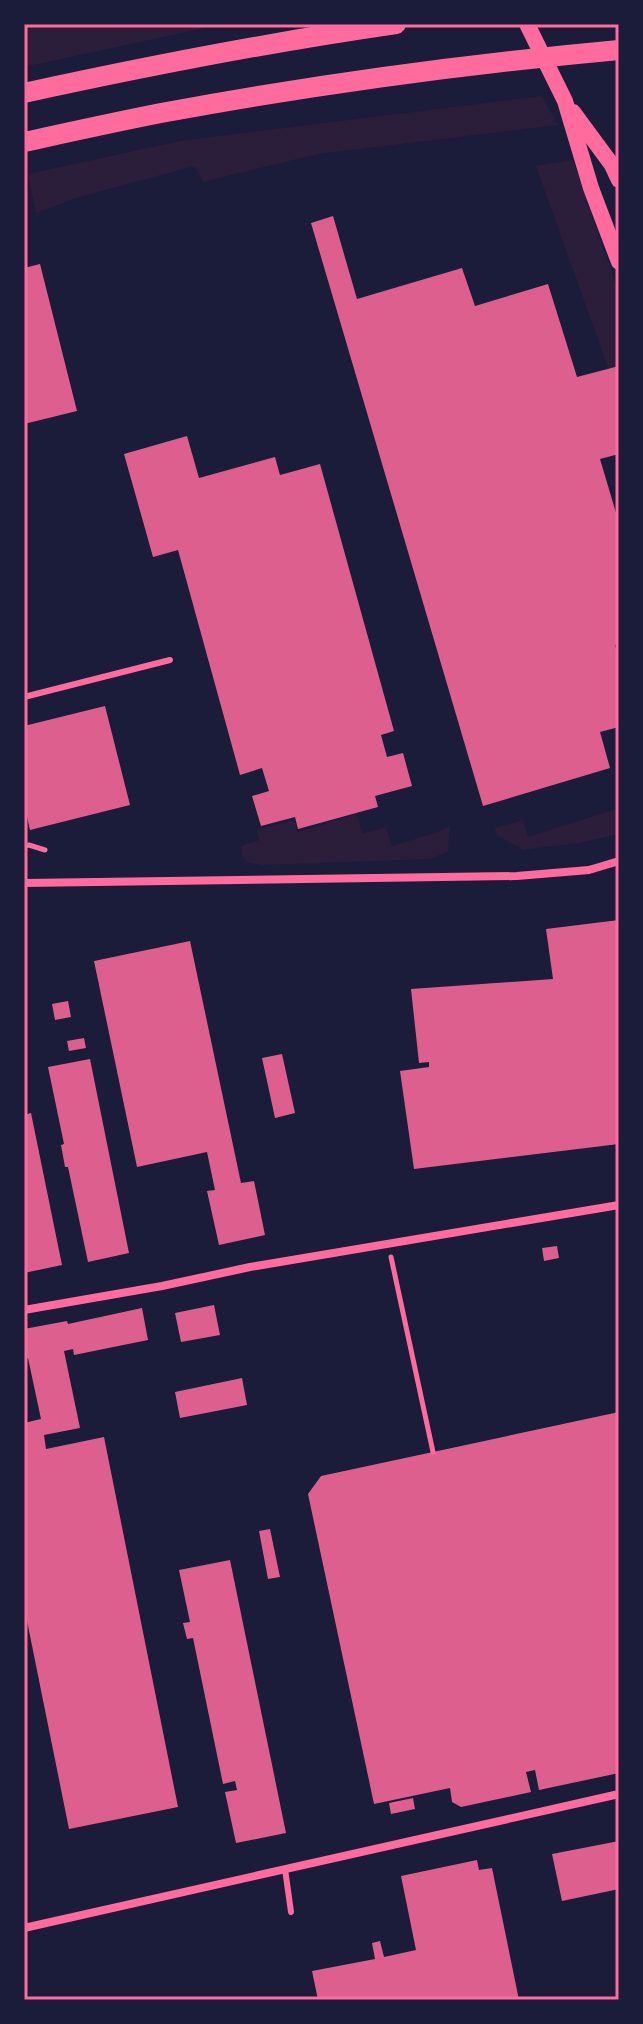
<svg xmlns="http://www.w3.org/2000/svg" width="643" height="2024" viewBox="0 0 643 2024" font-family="Montserrat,sans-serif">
<rect width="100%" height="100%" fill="#1b1b3a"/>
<!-- green -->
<path fill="#2a1e3b" d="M24 24H207L219 25 24 67Z
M542 96 558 125 318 154 203 182 195 166 79 197 36 213 28 174 180 141Z
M573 160 619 294V398L536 166Z
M619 808V834L578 843 523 850 498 836 494 828 523 820 528 837Z
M357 814 362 834 386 827 392 846 438 832 450 826 448 851 431 859 262 865 249 863 242 856 241 846 259 840 257 830 294 820 298 832Z"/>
<!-- building -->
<path fill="#dd5f8e" d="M333 216 357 299 462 268 475 306 548 284 577 377 619 366V454L600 459 619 523V644L615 645 619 659V727L600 732 610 768 483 806 311 223Z
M40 264 77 411 24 424V268Z
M187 436 199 478 275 457 280 475 320 464 394 731 381 735 387 757 403 753 412 786 375 796 378 807 298 829 295 817 261 826 252 796 269 791 262 768 240 775 178 550 153 557 124 454Z
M105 706 130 805 30 830 24 804V726Z
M619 920V1144L414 1169 400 1071 429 1067V1062L419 1063 411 989 553 979 546 929Z
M190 941 241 1183 254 1181 265 1235 219 1245 207 1191 215 1190 207 1152 137 1167 94 961Z
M68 1001 71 1017 55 1020 52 1004Z
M84 1038 86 1048 69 1051 67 1041Z
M282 1054 295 1113 275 1118 262 1058Z
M90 1059 129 1253 88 1262 68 1167H65L61 1145 64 1144 48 1067Z
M31 1113 62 1265 24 1273V1115Z
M557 1246 559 1258 544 1261 542 1248Z
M214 1305 220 1335 181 1342 175 1313Z
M142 1308 148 1340 74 1355 73 1349 64 1351 80 1428 44 1435 46 1449 104 1437 178 1807 69 1829 24 1606V1423L41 1419 28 1358 24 1359V1329L67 1321 68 1324Z
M242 1378 247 1405 180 1418 175 1392Z
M619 1412V1773L539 1790 535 1770 526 1772 531 1792 461 1807 452 1802 450 1788 374 1804 308 1494 321 1476Z
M270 1529 280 1577 268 1579 259 1531Z
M230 1560 286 1833 236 1843 225 1792 237 1790 235 1781 223 1784 193 1638 187 1639 183 1623 190 1622 179 1570Z
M413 1798 415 1809 391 1814 389 1803Z
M619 1841V1889L562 1901 552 1854Z
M477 1860 479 1870 492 1868 519 2000H318L312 1971 375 1959 372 1943 380 1941 384 1957 416 1950 401 1876Z"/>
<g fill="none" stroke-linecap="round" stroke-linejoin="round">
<!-- path -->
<path stroke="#ff6b9d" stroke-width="5" d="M24 846 29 845 45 850
M391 1257 433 1452"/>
<!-- service -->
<path stroke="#ff6b9d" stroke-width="6" d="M24 697 170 660
M285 1869 291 1912"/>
<!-- minor -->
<path stroke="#ff6b9d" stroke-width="8" d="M24 883 517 876 589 870 619 861
M24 1310 162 1286 250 1267 619 1205
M24 1928 619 1794"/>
<!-- secondary -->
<path stroke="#ff6b9d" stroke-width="16" d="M527 24 565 101 591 188 619 262
M573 112 612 165 619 180"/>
<!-- trunk -->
<path stroke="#ff6b9d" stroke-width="20" d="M24 93C148 66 271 42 396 24
M24 142C70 132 115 122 161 113 312 85 466 64 619 50"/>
</g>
<!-- border -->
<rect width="643" height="2024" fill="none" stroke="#1b1b3a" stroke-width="52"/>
<rect x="26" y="26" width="591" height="1972" fill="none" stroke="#ff6b9d" stroke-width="3"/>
</svg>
